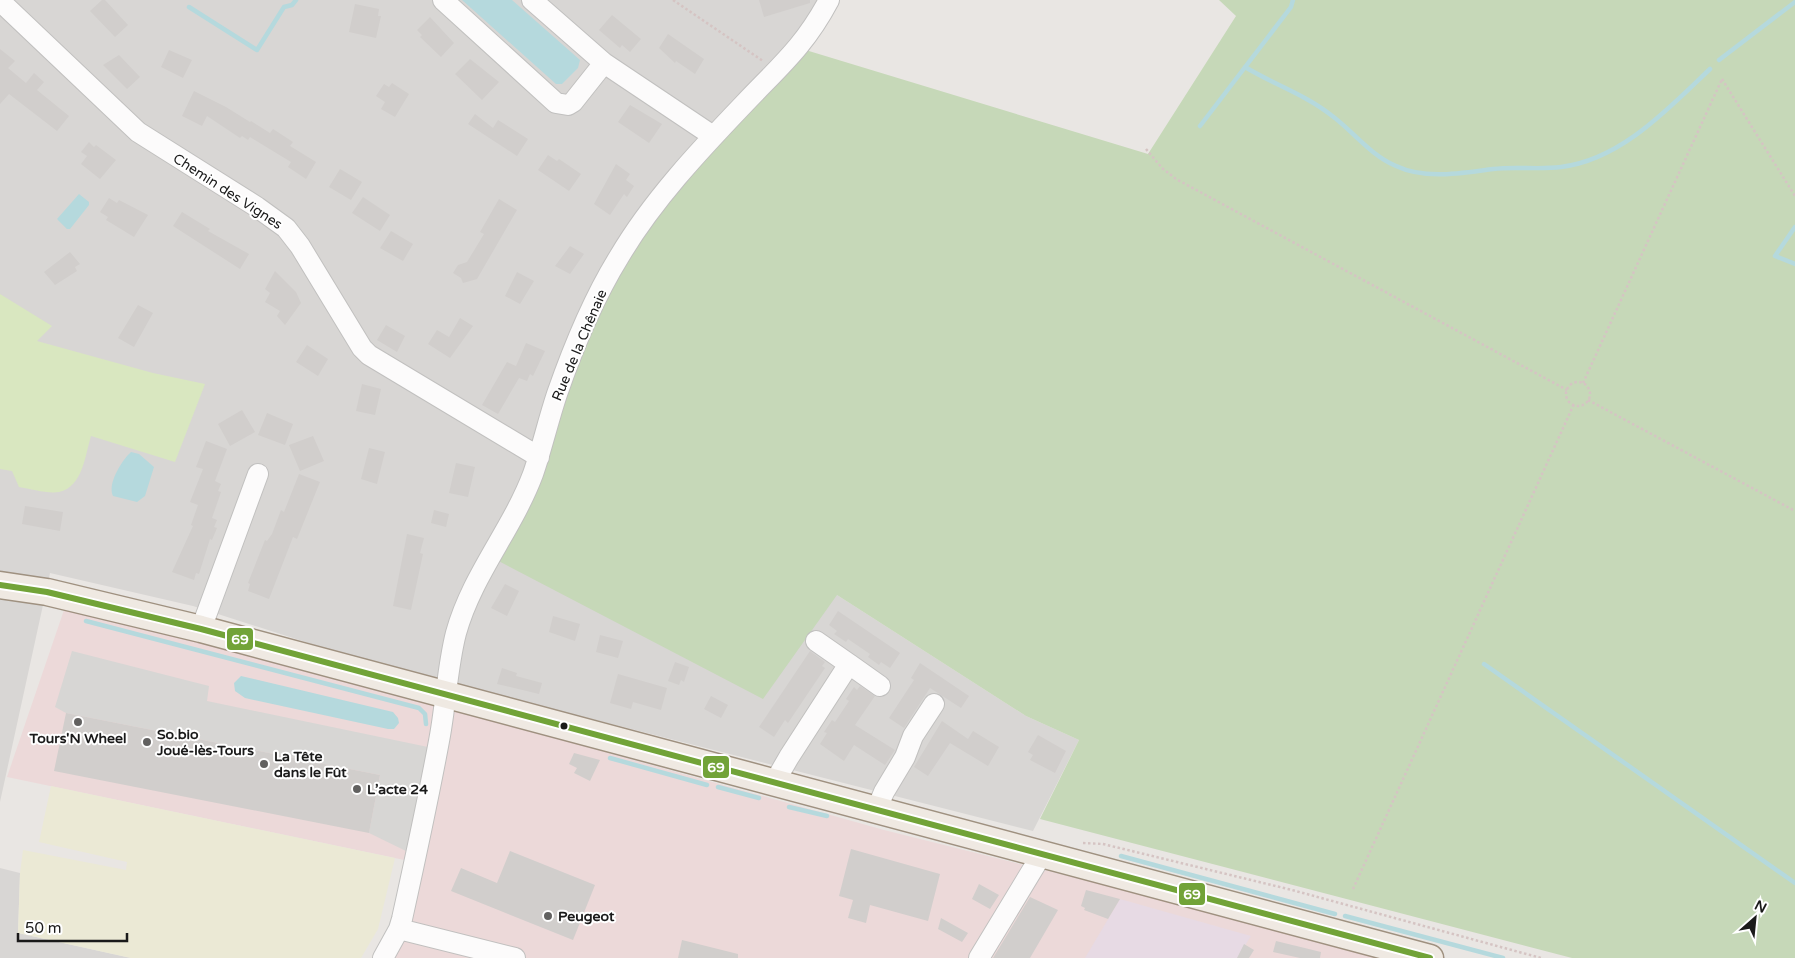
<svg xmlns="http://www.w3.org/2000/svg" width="1795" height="958" viewBox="0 0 1795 958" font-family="'Varela Round',sans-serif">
<rect width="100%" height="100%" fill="#e9e6e3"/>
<!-- residential -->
<path fill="#d8d6d4" d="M0 0H821L799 48 837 595 1026 716 1079 740 1033 831 592 719 421 679 193 606 50 573 0 802Z
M0 868 20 873 18 933 131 958H0Z"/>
<!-- commercial -->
<path fill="#ecd9d9" d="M64 610 201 643 409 697 884 830 1396 958H383L414 862 7 777Z"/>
<!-- industrial -->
<path fill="#e7dae4" d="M1120 899 1251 936 1237 958H1085Z"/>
<!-- religious -->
<path fill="#d7d6d4" d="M72 651 209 686 207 701 428 747 408 852 369 833 380 775 66 713 55 707Z"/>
<!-- farmland -->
<path fill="#ebe9d5" d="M51 786 395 858 378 929 361 958H131L18 933 20 873 23 850 126 870 127 862 39 842Z"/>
<!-- grass -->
<path fill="#d9e7c0" d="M0 294 52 326 37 341 153 373 205 384 175 462 91 436C85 455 83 487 59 492 48 494 31 489 19 487L12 471 0 469Z"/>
<!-- forest -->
<path fill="#c6d8b8" d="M1219 0H1795V958H1572L1040 819 1079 740 1026 716 837 595 763 699 489 556 617 259 799 48 1148 154 1236 16Z"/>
<!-- water -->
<path fill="#b5d9dd" d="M462 0H512L580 60 578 68 562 84H556Z
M79 194 89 202V205L70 229H67L57 219Z
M131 452 139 454 154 467 145 496 137 502 113 496C107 484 122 460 131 452Z
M241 676 393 712 398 718 399 723 394 729H388L245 698 235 691 234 683Z"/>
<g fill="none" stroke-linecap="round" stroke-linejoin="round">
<!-- stream -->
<path stroke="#b5d9dd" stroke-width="4.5" d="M189 7 257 50 284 7 292 5 296 0
M1719 60 1795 2
M1245 67C1273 84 1304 94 1331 115 1353 131 1370 155 1396 166 1426 180 1461 173 1493 169 1515 166 1538 170 1561 167 1621 160 1669 108 1710 69
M1200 126 1291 7 1293 0
M1795 227 1775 256 1795 264
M86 621 419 708 425 714 426 724
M1484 664 1795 883
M610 758 707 785
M718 787 759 798
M789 807 827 816
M1121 856 1335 914
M1345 916 1503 958"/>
</g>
<!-- building -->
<path fill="#d1cecc" d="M102 0H105L128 25 115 37 90 11Z
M759 0H810V3L764 17Z
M355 4 379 9 378 16H381L376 38 349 32Z
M612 15 641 39 630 52 622 45 620 48 599 30Z
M430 17 454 43 441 57 420 37 422 35 417 30Z
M668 34 704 59 695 74 676 61 675 63 659 48Z
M0 49 15 61 8 68 26 83 34 73 44 82 37 90 69 116 57 131 9 94 0 104Z
M169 50 192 60 183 78 161 67Z
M119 55 140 77 127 89 103 65Z
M470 59 499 82 482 100 455 74Z
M392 83 409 94 395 117 381 109 385 102 376 96 384 84 389 87Z
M194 91 226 107 250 122 251 121 270 133 273 129 293 142 290 146 316 162 306 179 288 167 291 162 250 137 248 140 242 136 240 138 207 116 202 126 182 116Z
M630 105 662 124 649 143 618 122Z
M475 114 493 128 498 120 528 139 517 156 468 124Z
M89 142 94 147 96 145 116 160 100 179 81 164 87 156 81 152Z
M548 155 557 161 559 159 581 174 569 191 538 170Z
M616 164 630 174 626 180 634 186 627 197 624 194 610 215 594 204Z
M340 169 362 182 351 200 329 187Z
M363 197 390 215 380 231 352 213Z
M109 198 117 203 119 200 148 215 134 237 106 220 108 217 100 212Z
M499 199 517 210 477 279 463 283 461 278 453 273 458 265 467 262 484 234 480 232Z
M182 212 210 229 208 231 249 254 240 269 173 226Z
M391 231 413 244 403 261 380 248Z
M570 246 584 254 570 274 555 266Z
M70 252 80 264 75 267 77 271 55 285 44 272Z
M275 271 296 292 301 303 285 325 277 316 280 311 265 302 270 293 265 289Z
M517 272 534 281 520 304 505 296Z
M138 305 153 313 134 347 118 338Z
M460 318 473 326 450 358 428 344 437 330 449 337Z
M386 325 405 336 397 352 377 340Z
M526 343 545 351 533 376 530 374 527 381 519 378 498 414 482 405 507 362 516 366Z
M307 345 328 359 318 376 296 362Z
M362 384 381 389 375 415 356 411Z
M242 410 255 432 230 446 218 424Z
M267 413 293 424 285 445 258 435Z
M313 436 324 461 300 471 289 445Z
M206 441 227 449 215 481 221 484 218 491 221 492 212 518 217 520 214 527 217 528 212 540 210 539 199 574 196 573 194 580 172 572 193 526 191 525 198 505 190 502 203 469 196 467Z
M369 448 385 452 377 484 361 479Z
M456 463 475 467 468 497 449 493Z
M299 474 320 482 297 539 293 537 269 599 248 591 250 584 248 583 265 540 267 541 272 534 281 510 284 512Z
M25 506 63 512 60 531 22 524Z
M434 510 449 514 446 527 431 523Z
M407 534 424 538 420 553 423 554 411 610 393 606Z
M505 584 519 591 507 616 491 608Z
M838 611 900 653 890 668 881 662 879 665 868 657 870 654 848 639 846 642 834 634 837 631 829 625Z
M553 616 580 624 575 641 549 632Z
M600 635 623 641 618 658 596 652Z
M810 651 825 662 822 666 825 668 788 723 785 720 774 737 759 727Z
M675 662 689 667 684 682 681 680 679 685 668 681Z
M920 663 969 696 961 708 930 688 904 728 889 718 914 680 911 678Z
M502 668 517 673 516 676 542 683 539 694 497 684Z
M618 674 667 688 661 710 633 702 631 709 610 703Z
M860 686 875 696 855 725 895 750 885 765 854 745 844 761 820 744 827 733 824 732 832 720 835 722 849 701 846 699 854 687 857 690Z
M711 696 728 705 721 718 704 709Z
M66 713 380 775 369 833 54 771Z
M942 721 968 739 973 731 999 747 988 766 950 743 928 776 914 767Z
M1038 735 1066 751 1055 773 1030 760 1033 755 1028 752Z
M574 753 600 760 590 781 574 773 577 768 569 764Z
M851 849 940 874 928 921 870 905 866 923 848 918 853 900 839 896Z
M510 851 595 885 573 940 451 891 461 868 497 883Z
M979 884 999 895 990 909 972 899Z
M1086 890 1120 899 1108 919 1084 910 1085 908 1081 906Z
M1030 897 1058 910 1030 958H993Z
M941 918 968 933 962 942 938 929Z
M682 940 738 954V958H678Z
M1276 941 1321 952 1320 958H1300L1273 952Z
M1244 944 1254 950 1249 958H1237Z"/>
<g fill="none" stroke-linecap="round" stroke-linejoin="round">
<defs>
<path id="minor" d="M443 0 556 103 568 105 573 102 604 63
M532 0 604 63 713 136
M0 1 138 132 257 207 286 228 300 246 362 348 369 355 539 457
M201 629 258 474
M849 664 880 686
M774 783 789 757 849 664 816 641
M876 811 884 792 905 757 913 736 934 704
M399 929 515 958
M383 958 399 929 402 919C415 860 428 800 439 741 446 705 447 668 456 633 472 575 512 530 533 474 542 448 548 421 557 394 573 348 593 299 619 257 652 201 699 151 744 104 779 67 804 47 829 0
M979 958 1042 854"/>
<path id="major" d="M0 585 47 592 201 629 1430 958"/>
</defs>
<!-- minor casing -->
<use href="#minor" stroke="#c1c0bf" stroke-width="22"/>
<!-- major casing -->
<use href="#major" stroke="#9f9180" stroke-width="29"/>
<!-- path -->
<path stroke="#d5c4c3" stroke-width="2.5" stroke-dasharray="2.5 2.5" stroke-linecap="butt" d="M673 0 763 61
M1722 79 1795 196
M1146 149 1162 168 1176 179 1567 390
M1566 394a12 12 0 1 1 24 0a12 12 0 1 1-24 0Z
M1583 383 1722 79
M1588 400 1795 511
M1083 843 1103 844 1292 890 1541 958
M1353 889 1574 404"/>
<!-- minor -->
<use href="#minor" stroke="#fcfbfb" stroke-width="20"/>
<!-- major -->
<use href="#major" stroke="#efe9e2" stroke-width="26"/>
<defs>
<path id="bus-1" d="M0 585 47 592 201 629 1430 958"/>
</defs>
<!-- bus-1 casing -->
<use href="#bus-1" stroke="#fff" stroke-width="10"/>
<!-- bus-1 -->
<use href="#bus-1" stroke="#72a338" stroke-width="6"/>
</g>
<!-- markers -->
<g fill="#626160" stroke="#fff" stroke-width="2">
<circle cx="78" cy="722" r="5"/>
<circle cx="147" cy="742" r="5"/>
<circle cx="264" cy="764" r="5"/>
<circle cx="357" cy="789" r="5"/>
<circle cx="548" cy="916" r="5"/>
</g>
<circle fill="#1a1a1a" stroke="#fff" stroke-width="2" cx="564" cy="726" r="4.5"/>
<g text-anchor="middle" stroke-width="4" stroke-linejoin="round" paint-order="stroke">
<!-- street labels -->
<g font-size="14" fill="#1a1a1a" stroke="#fff">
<text transform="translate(228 191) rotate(33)" y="5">Chemin des Vignes</text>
<text transform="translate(579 345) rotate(-67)" y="5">Rue de la Chênaie</text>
</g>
<!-- poi labels -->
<g font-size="14" font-weight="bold" fill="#1a1a1a" stroke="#fff" text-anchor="start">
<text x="157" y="739">So.bio<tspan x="157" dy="16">Joué-lès-Tours</tspan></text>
<text x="78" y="743" text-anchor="middle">Tours'N Wheel</text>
<text x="274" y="761">La Tête<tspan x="274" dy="16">dans le Fût</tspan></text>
<text x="367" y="794">L’acte 24</text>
<text x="558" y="921">Peugeot</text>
</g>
</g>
<g stroke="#fff" stroke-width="2">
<rect x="226" y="627" width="28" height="24" rx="5" fill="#72a338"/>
<rect x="702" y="755" width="28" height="24" rx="5" fill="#72a338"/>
<rect x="1178" y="882" width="28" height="24" rx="5" fill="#72a338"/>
</g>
<g font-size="14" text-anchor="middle" font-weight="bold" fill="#fff">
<text x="240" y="644">69</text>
<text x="716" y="772">69</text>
<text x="1192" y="899">69</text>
</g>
<!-- north arrow -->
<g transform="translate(1755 918) rotate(27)" stroke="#ffffff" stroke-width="4" paint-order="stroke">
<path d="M0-4L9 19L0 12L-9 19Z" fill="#1a1a1a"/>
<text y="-8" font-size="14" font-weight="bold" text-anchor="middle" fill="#1a1a1a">N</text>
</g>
<!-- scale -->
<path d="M18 933v8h109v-8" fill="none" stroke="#1a1a1a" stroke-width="2.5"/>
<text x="25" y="933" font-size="15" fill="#1a1a1a" stroke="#ffffff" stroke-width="4" paint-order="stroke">50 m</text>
</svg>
